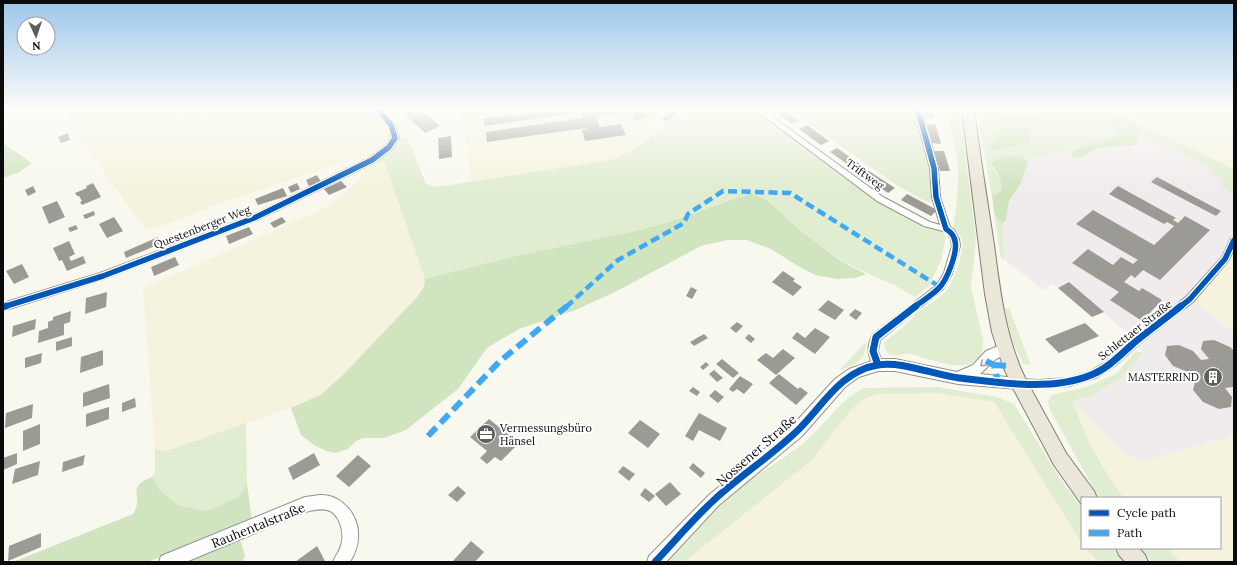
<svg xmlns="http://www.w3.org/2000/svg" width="1237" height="565" viewBox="0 0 1237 565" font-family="Lora,serif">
<rect width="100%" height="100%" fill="#f9f8ef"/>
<!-- industrial -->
<path fill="#f0ebec" d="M1141 132 1234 169V240L1225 259 1190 299 1234 333V435L1152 460 1140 462 1123 453 1072 401 1082 399 1132 366 1143 353 1136 341 1069 283 1058 288 1053 284 1043 290 1004 259 1003 223 1006 221 1009 201 1028 162 1026 160Z"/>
<!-- farmland -->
<path fill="#f5f3dd" d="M67 110H181L180 114 205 121 247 110H379L391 125 395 138 376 154 363 156 226 201 154 229 144 228 75 131Z
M461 110H665L651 125 660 128 623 156 610 160 471 182 470 167Z
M1113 110H1234V167L1225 166 1150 130Z
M378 161H383L385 163 425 279 424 287 417 297 343 375 320 395 291 408 163 452 155 448 143 290 146 287 327 207 343 195 355 184 372 163Z
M1234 240V333L1190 299 1225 259Z
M939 393 994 402 1082 544V548H1086L1098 562H684L862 400 877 394Z
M1072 401 1123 453 1140 462 1152 460 1234 435V562H1181L1167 548H1220V498H1124L1112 481 1080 426Z"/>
<!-- green -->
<path fill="#e1edd1" d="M181 110H247L194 122H186L182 118Z
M692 110H759L846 175 908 215 946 229 941 232 946 236 941 261 929 286 915 297 896 286 843 262 799 229 768 201 751 193 675 220 636 231 425 279 385 163 383 161 372 163 395 138 407 137 426 184 437 187 610 160C641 151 662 122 692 110Z
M789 110H918L934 168 938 204 925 201 895 184Z
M946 110H960L976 239 971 287 983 340C985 384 932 359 910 354 904 353 897 357 891 355 886 354 885 347 884 343 894 333 909 325 916 313 926 306 939 300 947 290 954 281 965 251 962 240 961 235 956 231 953 228 961 180 960 156 946 110Z
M976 110H999C993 129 1009 127 988 146L996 150 1000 147 1009 146 1030 136V130L1044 116 1046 110H1095C1106 115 1115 122 1118 134L1106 140 1026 160 1023 157 992 167 1002 182 1001 191 992 196Z
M1137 123 1234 169V194L1224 187 1220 180 1209 168 1183 154 1151 141 1141 134V129Z
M994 214 1003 223 1004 259H1001Z
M1004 308H1009L1031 365 1023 364 1013 342Z
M867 341C865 360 858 363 842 370L840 369Z
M1136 351 1143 353 1122 377 1093 395 1073 401C1083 436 1103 469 1124 498H1099L1050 410 1048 401 1052 395 1086 387 1116 374Z
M937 387 997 397 1014 404 1061 480 1082 508V544L994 402 939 393 877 394 862 400 849 412 812 460 684 562H663C686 537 711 512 737 490 759 472 785 459 806 441 827 423 838 401 864 388Z
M246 423 247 484 237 498 206 511 178 505 159 489 152 477 155 472V448L163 452Z
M1086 548H1113L1124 562H1098Z
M1140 548H1167L1181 562H1152Z"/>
<!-- forest -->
<path fill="#d1e4c0" d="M999 110H1046L1045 116 1030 130V136L1028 142 1019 146 990 150 988 146C1009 127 993 129 999 110Z
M1095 110H1113L1137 123 1141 132 1137 136V145C1122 147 1106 145 1092 151 1084 155 1081 161 1072 156V152C1085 141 1104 144 1118 134 1115 122 1106 115 1095 110Z
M3 143 32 163 20 172 3 178Z
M1008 155 1023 157 1028 162 1020 184 1009 201 1006 221 1003 223C992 217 994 207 992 196L1001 191C1001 188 1002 184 1001 182 998 166 980 164 1008 155Z
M751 193 768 201 799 229 842 262 866 274 855 278 837 279 815 275 798 266 771 249 747 240H727L701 246 617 291 573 311 519 329 487 348 458 389 406 430 384 438H363L356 441 348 449 335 453 326 451 314 445 301 435 291 408 320 395 343 375 417 297 424 287 425 279 517 256 636 231 675 220Z
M152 477 159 489 178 505 206 511 237 498 247 484 252 520 148 562H13L133 514C145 496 124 488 152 477Z
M240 539 245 556 242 562H189Z"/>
<!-- building -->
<path fill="#9c9a95" d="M400 110H422L440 126 425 133Z
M554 110H617L619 113 596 116 600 127 621 124 626 135 585 141 582 130 586 129V128L487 142 486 132 583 118 581 112 485 126 483 119Z
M631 110H642L646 118 635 120Z
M673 110 680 111 667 121 661 119Z
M785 110 799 121 792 124 778 114Z
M922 110H932L934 118 924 117Z
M927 124 936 125 941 144 932 143Z
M807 125 829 141 821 145 799 129Z
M68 133 70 140 61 143 58 137Z
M451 136 452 157 439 159 438 138Z
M837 148 860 164 853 168 830 152Z
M934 151H944L950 171H940Z
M869 171 895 188 888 193 862 175Z
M317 175 321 182 309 186 306 180Z
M1157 177 1221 211 1216 216 1151 182Z
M341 181 347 187 329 195 324 189Z
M93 183 101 197 82 205 80 202 82 201 79 196H77L75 193 87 188 86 186Z
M297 183 300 189 291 193 288 187Z
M33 186 36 192 28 196 25 190Z
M1118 186 1176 218 1173 220 1178 223 1185 216 1210 230 1160 280 1143 270 1135 278 1131 275 1124 282 1139 291 1142 288 1162 300 1142 321 1110 300 1119 292 1072 263 1088 249 1113 265 1121 257 1133 264 1138 260 1076 224 1093 210 1154 245 1174 226 1167 222 1164 224 1109 194Z
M283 188 287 196 258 205 255 199Z
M907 194 937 210 931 216 901 200Z
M57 201 65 217 49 224 42 207Z
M94 211 95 215 85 219 83 215Z
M114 217 123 231 107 238 99 224Z
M282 217 286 222 274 228 270 223Z
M76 225 78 229 70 232 68 228Z
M249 227 253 234 229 244 226 236Z
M158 237 160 244 126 258 124 252Z
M69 241 75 254 69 257 71 261 83 256 86 263 67 271 62 260 59 261 53 248Z
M175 257 179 265 154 276 151 267Z
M22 264 29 277 14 284 6 271Z
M783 271 795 279 793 281 802 287 793 296 772 282Z
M1069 282 1104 312 1092 317 1058 288Z
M691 287 697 290 692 299 686 296Z
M107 292 106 307 85 314 86 298Z
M828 300 844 310 835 320 818 310Z
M855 309 862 313 856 320 849 315Z
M71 311 70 322 64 324V335L38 343 39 331 48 328V322L53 320V317Z
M36 319 35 329 12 337 13 326Z
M737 322 743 326 736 333 730 328Z
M1085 323 1099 336 1059 353 1045 339Z
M815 328 830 337 815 354 792 338 797 332 805 338Z
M704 334 708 338 694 346 690 342Z
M749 334 755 339 751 343 745 338Z
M72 337V346L56 351V342Z
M1214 340 1230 347 1234 351V388L1233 387 1225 388 1232 397 1231 407 1219 409 1203 402 1193 390 1195 382 1188 372 1173 366 1165 355 1167 346 1179 345 1193 351 1201 360 1209 359 1201 349 1203 341Z
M783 349 795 358 776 375 757 360 766 353 773 358Z
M103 350V365L80 373 81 357Z
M42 353 41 363 25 368V358Z
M722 359 739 373 733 378 716 364Z
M706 362 709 365 703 370 700 367Z
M714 370 723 378 717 382 709 374Z
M779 374 798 389 800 387 808 393 796 405 769 383Z
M740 376 753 384 744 394 737 389 733 392 729 389Z
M109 384 110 398 83 407V393Z
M693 387 700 392 697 396 689 391Z
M715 390 724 397 718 403 709 396Z
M135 398 136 407 122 412V403Z
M33 404 32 418 5 428 6 413Z
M109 407V419L86 427V414Z
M699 413 727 428 720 441 699 430 693 441 685 436Z
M489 419 519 443 501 461 495 457 487 464 480 458 487 451 470 437Z
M640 420 660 434 648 448 628 433Z
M40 424V444L23 451V431Z
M17 453V464L3 470V458Z
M314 453 320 465 293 480 288 468Z
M85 455 83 465 62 472 63 462Z
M358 455 371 466 349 487 336 476Z
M40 461 38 475 12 484 15 469Z
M693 463 705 473 701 478 689 468Z
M623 466 635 474 629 481 618 472Z
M670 482 681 494 666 506 655 494Z
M458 486 466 493 457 502 448 495Z
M645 488 655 496 649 502 640 495Z
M41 533V547L8 561 9 546Z
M471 541 484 552 475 562H452Z
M317 546 325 561 324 562H295Z"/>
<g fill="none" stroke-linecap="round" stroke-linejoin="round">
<defs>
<path id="minor" d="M376 110H382L395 125 399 138 392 149 375 162 257 220 106 278 3 311V303L100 273 251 216 369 158 386 145 391 138 388 125Z
M756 110H763L883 197 930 222 940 225 932 197 930 168 914 110H922L938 168 940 197 950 227 954 230 959 239 960 246 952 274 943 289 880 340 878 351 883 365 882 368 878 369 874 368C868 356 866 347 873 334L937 285 944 273 952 246 951 239 948 234 943 231 924 226 877 201Z
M1234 237V249L1228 261 1193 302 1139 344 1116 365 1096 378 1069 386 1039 388 1015 386 1014 383 1015 380 1019 379 1039 380 1069 378 1089 372 1110 359 1133 338 1187 296 1222 257 1231 238Z"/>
<path id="tertiary" d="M1006 343 1011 344 1012 348 1011 352 996 359 980 374 1024 379 1026 383 1024 387 1019 389 958 384 895 371H878L859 377 845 387 802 436 719 505 666 562H647L649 556 709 495 792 426 835 379 849 369 878 359H895L957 372 973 365 986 351Z
M320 495C342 494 360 516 358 538 358 547 354 555 350 562H333C335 556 340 551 341 545 345 534 340 513 327 510 320 508 312 511 305 512L186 562H159L161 556 305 497Z"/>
<path id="primary" d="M962 110H974C980 155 987 200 994 245 1000 290 1005 336 1025 378L1066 453 1094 491 1097 498H1082V505L1054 465 1013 388 1003 366 992 332 985 294Z
M1116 548H1139L1145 555 1148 562H1125L1119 555Z"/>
</defs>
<!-- minor casing -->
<use href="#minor" stroke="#92928e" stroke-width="2"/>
<!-- tertiary casing -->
<use href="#tertiary" stroke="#92928e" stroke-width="2"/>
<!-- primary casing -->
<use href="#primary" stroke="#7f7f7b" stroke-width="2"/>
<!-- minor -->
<use href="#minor" fill="#fefefd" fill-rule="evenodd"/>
<!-- tertiary -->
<use href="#tertiary" fill="#fefefd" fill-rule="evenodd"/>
<!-- primary -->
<use href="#primary" fill="#eae7d9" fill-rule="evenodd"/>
<!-- quiet-far1 -->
<path stroke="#3fa9f5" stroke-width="4.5" stroke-dasharray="9 4.5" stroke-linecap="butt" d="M566 307 618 260 684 223 688 214 723 191 790 193 940 287"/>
<!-- quiet -->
<path stroke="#3fa9f5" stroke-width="6" stroke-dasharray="12 6" stroke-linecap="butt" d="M986 361 994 365 998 382
M994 365 1011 366
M428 436 499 362 567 306"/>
<defs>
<path id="cycleway-far1" d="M3 307 103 276 254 218 372 160 389 147 395 138 391 125 379 110
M914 307C923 301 932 295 939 288 947 280 958 252 955 241 954 235 951 232 946 229L936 197 934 168 918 110
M1180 307 1190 299 1225 259 1234 240"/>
<path id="cycleway" d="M3 307 6 306
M878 365 873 351 876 337 916 306
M655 562C675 541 693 519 714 500 740 476 771 456 797 431 822 407 840 371 878 365 903 361 934 375 959 378 999 383 1053 391 1091 375 1109 368 1122 353 1136 341 1151 329 1166 318 1181 306"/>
</defs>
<!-- cycleway-far1 casing -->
<use href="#cycleway-far1" stroke="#fff" stroke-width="8"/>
<!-- cycleway casing -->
<use href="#cycleway" stroke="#fff" stroke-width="10"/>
<!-- cycleway-far1 -->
<use href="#cycleway-far1" stroke="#0057b8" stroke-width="5.5"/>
<!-- cycleway -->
<use href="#cycleway" stroke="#0057b8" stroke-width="7"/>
</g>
<!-- one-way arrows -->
<defs><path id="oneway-chevron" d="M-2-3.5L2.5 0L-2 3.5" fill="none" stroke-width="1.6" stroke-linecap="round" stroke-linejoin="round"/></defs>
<use stroke="#9d9d9c" href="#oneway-chevron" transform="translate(983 364) rotate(137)"/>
<!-- sky -->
<linearGradient id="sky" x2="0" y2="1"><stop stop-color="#9bc6eb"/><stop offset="0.58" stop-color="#fcfcf8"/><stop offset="1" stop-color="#fcfcf8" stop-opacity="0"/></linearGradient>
<rect width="1237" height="189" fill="url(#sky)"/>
<!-- icons -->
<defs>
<symbol id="building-disc" viewBox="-11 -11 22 22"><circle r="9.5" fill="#5e5e5b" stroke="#fff"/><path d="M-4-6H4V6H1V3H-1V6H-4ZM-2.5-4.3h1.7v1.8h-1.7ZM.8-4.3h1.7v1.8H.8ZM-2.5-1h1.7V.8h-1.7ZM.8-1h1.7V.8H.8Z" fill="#fff"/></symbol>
<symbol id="office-disc" viewBox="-11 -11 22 22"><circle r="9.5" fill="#5e5e5b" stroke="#fff"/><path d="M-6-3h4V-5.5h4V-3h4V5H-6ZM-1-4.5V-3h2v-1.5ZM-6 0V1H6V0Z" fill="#fff"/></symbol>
</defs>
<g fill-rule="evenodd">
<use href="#building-disc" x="1202" y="366" width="22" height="22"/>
<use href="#office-disc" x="475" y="423" width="22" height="22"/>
</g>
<g text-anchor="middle" stroke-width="4" stroke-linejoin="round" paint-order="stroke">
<!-- street labels -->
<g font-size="11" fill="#0b0b0b" stroke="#fff">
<text transform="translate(865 174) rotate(36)" y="4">Triftweg</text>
<text transform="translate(202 227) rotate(-21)" y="4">Questenberger Weg</text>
<text transform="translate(1135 330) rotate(-38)" y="4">Schlettaer Straße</text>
</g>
<!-- poi labels -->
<g font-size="11" fill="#0b0b0b" stroke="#fff" text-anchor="end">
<text x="1199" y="381">MASTERRIND</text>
<text x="500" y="432" text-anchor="start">Vermessungsbüro<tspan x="500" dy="13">Hänsel</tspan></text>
</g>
<!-- near-street labels -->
<g font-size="13" fill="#0b0b0b" stroke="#fff">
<text transform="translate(756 450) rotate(-41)" y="5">Nossener Straße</text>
<text transform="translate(258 525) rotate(-22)" y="5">Rauhentalstraße</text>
</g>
</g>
<!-- border -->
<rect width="1237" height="565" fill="none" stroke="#0b0b0b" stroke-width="8"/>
<!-- legend -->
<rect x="1081" y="497" width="140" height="52" fill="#ffffff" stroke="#9d9d9d"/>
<rect x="1089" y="510" width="20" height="6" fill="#0057b8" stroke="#9d9d9d"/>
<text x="1117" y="517" font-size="12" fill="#0b0b0b">Cycle path</text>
<rect x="1089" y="530" width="20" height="6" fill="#3fa9f5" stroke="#9d9d9d"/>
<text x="1117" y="537" font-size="12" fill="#0b0b0b">Path</text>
<!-- north arrow -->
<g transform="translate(36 36) rotate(177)"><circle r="19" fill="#ffffff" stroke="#9d9d9d"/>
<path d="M0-3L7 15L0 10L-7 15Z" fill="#5e5e5b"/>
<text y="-6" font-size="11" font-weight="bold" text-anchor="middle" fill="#0b0b0b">N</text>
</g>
</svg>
